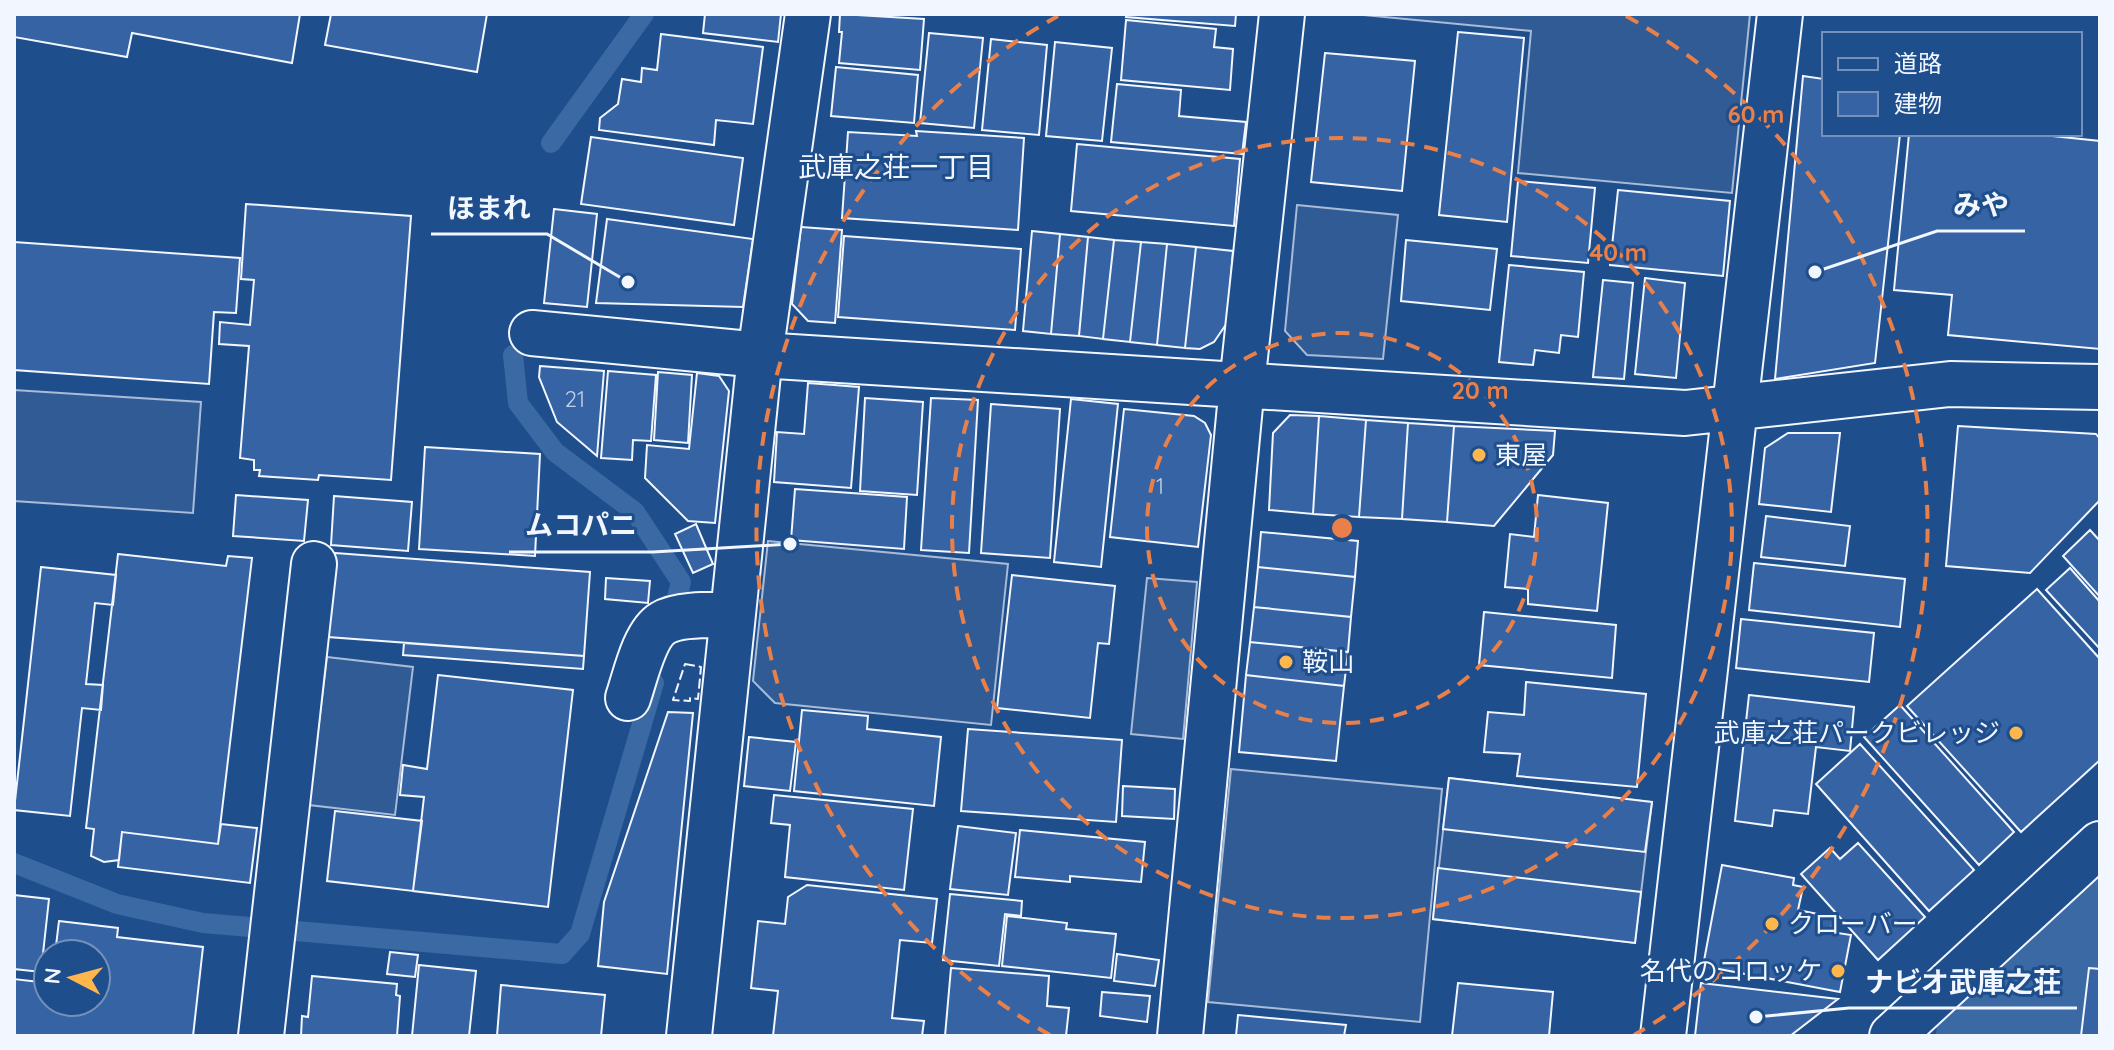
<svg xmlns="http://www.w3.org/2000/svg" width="2114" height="1050" viewBox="0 0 2114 1050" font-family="Quicksand,'Noto Sans JP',sans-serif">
<rect width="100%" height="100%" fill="#1f4e8c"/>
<!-- parking -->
<path fill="#305b95" stroke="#a8bbd7" stroke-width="2" d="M1353 14H1750L1732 193 1518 173 1531 31Z
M1297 205 1398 215 1383 359 1307 355 1285 331Z
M14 390 201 402 193 513 14 501Z
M768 541 1008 564 991 725 775 703 753 681Z
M1147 578 1197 582 1183 739 1131 734Z
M327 657 413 667 395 815 309 805Z
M1231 769 1442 789 1420 1022 1208 1002Z
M1449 778 1652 802 1635 943 1433 919Z"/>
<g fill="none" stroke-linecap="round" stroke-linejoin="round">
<!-- stream -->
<path stroke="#3b69a3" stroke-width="20" d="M551 143 644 14
M513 355 518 403 555 452 635 512 681 582 671 621
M14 863 117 904 203 923 562 954 580 934 654 683"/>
<!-- river -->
<path stroke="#3b69a3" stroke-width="118" d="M1995 1036 2100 936"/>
</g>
<!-- building -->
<path fill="#3563a3" stroke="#f2f6ff" stroke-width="2" d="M14 14H300L292 63 132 33 127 57 14 37Z
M331 14H487L477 72 325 45Z
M705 14H781L778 42 703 33Z
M840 14 924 19 920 70 839 63 842 32H839Z
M1127 14H1236L1235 26 1126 17Z
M1126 20 1216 29 1214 47 1233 49 1230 90 1121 80Z
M1458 32 1524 38 1507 222 1439 215Z
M929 33 983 38 974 128 920 123Z
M661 34 763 47 753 124 716 120 714 145 599 130 600 118 618 104 622 79 641 82 642 68 657 70Z
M991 39 1047 45 1039 135 982 130Z
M1055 42 1112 48 1102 141 1046 136Z
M1325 53 1415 61 1402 191 1311 182Z
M836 67 918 75 914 123 831 116Z
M1803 76 1824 79V134H1900L1875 363 1775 379Z
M1117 84 1181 90 1179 116 1246 122 1242 154 1111 142Z
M916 131 1024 138 1018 230 842 218 848 132 917 136Z
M1909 134H2033L2100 141V349L1948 335 1952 295 1894 290Z
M591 137 743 158 734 225 581 204Z
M1077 144 1240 159 1234 226 1071 211Z
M1518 181 1595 188 1588 263 1511 256Z
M1618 190 1730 201 1723 276 1610 265Z
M246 204 411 216 391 480 319 475 318 480 259 476 260 470H254V460L240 458 249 346 219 344 220 322 250 325 254 280 241 279Z
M554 209 597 214 587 307 544 303Z
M607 219 753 239 743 307 596 303Z
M801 227 842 230 835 323 808 321 792 304Z
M1032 231 1060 234 1051 334 1023 331Z
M1060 234 1088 237 1079 336 1051 334Z
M844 236 1021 249 1015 330 838 317Z
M1088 237 1114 240 1103 339 1079 336Z
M1114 240 1141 242 1130 342 1103 339Z
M1406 240 1497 249 1490 310 1401 301Z
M14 242 240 258 236 313 214 312 209 384 14 370Z
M1141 242 1167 244 1157 345 1130 342Z
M1167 244 1196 247 1185 348 1157 345Z
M1196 247 1233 251 1227 323 1214 342 1200 349 1185 348Z
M1509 265 1584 272 1578 337 1561 335 1559 353 1535 350 1533 365 1499 362Z
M1645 278 1685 283 1676 378 1635 374Z
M1603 280 1633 283 1624 379 1593 377Z
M540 366 604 371 597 456 557 422 539 377Z
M608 371 656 375 651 441 633 440 632 460 601 458Z
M658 372 692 375 688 443 654 440Z
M697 373 719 376 729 391 715 523 688 521 645 478 647 445 689 449Z
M808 383 859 387 851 488 774 482 777 432 804 434Z
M865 398 923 402 917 495 860 491Z
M931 398 978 400 969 553 921 550Z
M1071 399 1118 404 1101 567 1054 562Z
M991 404 1060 409 1050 558 981 553Z
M1124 409 1194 416 1205 423 1211 435 1198 547 1110 537Z
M1290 415 1319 416 1313 514 1269 510 1273 433Z
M1319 416 1366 420 1359 517 1313 514Z
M1366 420 1408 423 1402 519 1359 517Z
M1408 423 1454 426 1447 522 1402 519Z
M1454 426 1555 431 1553 455 1494 526 1447 522Z
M1958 426 2096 434 2100 439V500L2030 573 1946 566Z
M1788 433H1840L1831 512 1759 504 1765 448Z
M425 447 540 454 535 556 419 549Z
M795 489 907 497 904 549 791 540Z
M236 495 308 500 304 541 233 536Z
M1538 495 1608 503 1597 611 1528 604V589L1505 587 1510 534 1534 537Z
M334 496 412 502 408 551 331 545Z
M1766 516 1850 526 1845 566 1761 557Z
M696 524 713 564 693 573 675 534Z
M2090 530 2100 541V597L2063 556Z
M1261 532 1358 541 1355 577 1258 567Z
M335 553 590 572 584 656 328 637Z
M118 554 226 566 228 556 252 558 218 844 122 832 119 860 104 862 91 856 94 829 86 828Z
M1754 563 1905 579 1900 627 1749 610Z
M41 567 116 575 113 605 95 603 86 684 103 685 101 710 82 708 70 816 14 810Z
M1258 567 1355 577 1351 617 1254 607Z
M2070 568 2100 602V649L2046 590Z
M1012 575 1115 586 1109 644 1098 643 1090 718 997 708Z
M606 578 650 581 648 603 605 599Z
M2037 589 2100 659V760L2021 832 1907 706Z
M1254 607 1351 617 1348 652 1250 642Z
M1484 612 1616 625 1612 678 1479 665Z
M1741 619 1874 633 1869 682 1736 668Z
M1250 642 1348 652 1344 686 1246 675Z
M404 643 584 656 583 669 403 655Z
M438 675 573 690 548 907 413 891 424 797 400 795 403 765 427 769Z
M1246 675 1344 686 1336 761 1239 752Z
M1526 682 1646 694 1637 787 1517 776 1520 754 1484 752 1488 712 1524 715Z
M1749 695 1854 707 1850 751 1816 747 1808 814 1774 810 1772 826 1735 821Z
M1900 705 2014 832 1979 865 1864 737Z
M802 710 868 716 867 729 941 737 934 806 794 791Z
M668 712 693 713 667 974 598 966 604 902Z
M968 729 1122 740 1116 822 961 811Z
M749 737 796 742 790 791 744 786Z
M1860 744 1974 870 1929 911 1816 784Z
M1449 778 1652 802 1645 852 1443 829Z
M1123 786 1175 789 1174 819 1122 816Z
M774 795 913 809 904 890 785 877 790 825 771 823Z
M335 811 422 821 413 891 327 881Z
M221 824 257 828 250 883 118 867 122 832 218 844Z
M958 826 1016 833 1008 895 950 889Z
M1020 830 1145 842 1141 882 1070 876V882L1015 877Z
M1858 843 1925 917 1878 960 1801 874 1830 848 1840 859Z
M1722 865 1794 878 1793 885 1803 887 1798 910 1833 917 1831 932 1851 935 1840 992 1703 966Z
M1438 868 1641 892 1635 943 1433 919Z
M807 885 937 899 932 943 900 940 892 1018 924 1021 922 1036H773L778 991 751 988 758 921 785 924 788 897Z
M950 894 1022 901 1021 916 1005 914 999 966 943 960Z
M14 895 49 899 41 972 14 969Z
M1007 916 1067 923 1066 929 1116 934 1111 978 1002 966Z
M59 921 118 928 117 937 203 947 193 1036H14V979L48 983V1002H96V954H55Z
M390 952 418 955 415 977 387 974Z
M1117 954 1159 960 1155 986 1114 981Z
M419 965 476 971 469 1036H412Z
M951 968 1049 976 1047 1006 1069 1008 1066 1036H945Z
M2089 968 2100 969V1036H2081Z
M312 976 397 984 396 995 400 996 397 1036H301L302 1016 308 1017Z
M1458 983 1553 992 1549 1036H1452Z
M1701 983 1838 999 1790 1036H1695Z
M501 985 605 995 601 1036H497Z
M1102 992 1150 996 1147 1022 1100 1016Z
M1238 1015 1346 1025 1344 1036H1236Z"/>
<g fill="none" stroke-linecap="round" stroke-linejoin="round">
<defs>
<path id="minor" d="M532 333 760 355 1685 413 1950 384 2100 387
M628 698C635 678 644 634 663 623 679 613 714 615 733 615
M261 1036 314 564
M689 1036 760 355 808 14
M1180 1036 1242 385 1282 14
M1663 1036 1780 14
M1892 1036 2100 844"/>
</defs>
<!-- minor casing -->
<use href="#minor" stroke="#f2f6ff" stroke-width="48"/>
<!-- minor -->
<use href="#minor" stroke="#1f4e8c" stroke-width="44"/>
<!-- fence -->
<path stroke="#f2f6ff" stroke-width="2" stroke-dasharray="10 4" stroke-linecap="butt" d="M685 664 701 667 698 699 690 698V701L673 700Z"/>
</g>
<!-- distance rings -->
<g fill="none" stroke="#ea8049" stroke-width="4" stroke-dasharray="14 10">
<circle cx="1342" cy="528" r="195"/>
<circle cx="1342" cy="528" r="390"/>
<path d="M1050 1035A585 585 0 0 1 1058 16M1626 16A585 585 0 0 1 1634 1035"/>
</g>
<!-- markers -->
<g fill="#ffb74d" stroke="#1f4e8c" stroke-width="3">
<circle cx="1479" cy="455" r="8"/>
<circle cx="1286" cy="662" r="8"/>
<circle cx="2016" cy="733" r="8"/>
<circle cx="1772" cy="924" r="8"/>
<circle cx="1838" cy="971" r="8"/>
</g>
<g text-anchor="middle" stroke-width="6" stroke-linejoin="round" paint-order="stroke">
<!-- number labels -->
<g font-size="22" fill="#c3d1e8">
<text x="575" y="407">21</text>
<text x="1160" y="494">1</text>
</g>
<!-- poi labels -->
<g font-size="26" fill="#f2f6ff" stroke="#1f4e8c" text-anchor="start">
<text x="1495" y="464">東屋</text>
<text x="1302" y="671">鞍山</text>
<text x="2000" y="742" text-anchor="end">武庫之荘パークビレッジ</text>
<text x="1788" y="933">クローバー</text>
<text x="1822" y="980" text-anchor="end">名代のコロッケ</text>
</g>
<!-- neighbourhood labels -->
<g font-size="28" fill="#f2f6ff" stroke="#1f4e8c">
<text x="896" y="177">武庫之荘一丁目</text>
</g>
</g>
<circle cx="1342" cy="528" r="12" fill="#ea8049" stroke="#1f4e8c" stroke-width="4"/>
<g font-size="24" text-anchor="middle" font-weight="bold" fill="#ea8049" stroke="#1f4e8c" stroke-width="6" stroke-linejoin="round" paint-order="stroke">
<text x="1756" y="123">60 m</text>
<text x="1618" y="261">40 m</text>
<text x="1480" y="399">20 m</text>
</g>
<!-- callouts -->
<path fill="none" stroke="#f2f6ff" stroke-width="3" d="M1815 272L1937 231H2025M628 282L547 234H431M790 544L653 552H509M1756 1017L1849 1008H2077"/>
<g fill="#f2f6ff" stroke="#1f4e8c" stroke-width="3">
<circle cx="1815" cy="272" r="8"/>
<circle cx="628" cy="282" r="8"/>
<circle cx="790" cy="544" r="8"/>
<circle cx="1756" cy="1017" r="8"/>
</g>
<g font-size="28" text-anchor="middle" font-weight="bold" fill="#f2f6ff" stroke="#1f4e8c" stroke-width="6" stroke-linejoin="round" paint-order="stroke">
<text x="1981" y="215">みや</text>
<text x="489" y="218">ほまれ</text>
<text x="581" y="535">ムコパニ</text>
<text x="1963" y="992">ナビオ武庫之荘</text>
</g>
<!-- border -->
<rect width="2114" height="1050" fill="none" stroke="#f2f6ff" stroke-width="32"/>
<!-- legend -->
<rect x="1822" y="32" width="260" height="104" fill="#1f4e8c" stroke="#7391ba" stroke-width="2"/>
<rect x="1838" y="58" width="40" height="12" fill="#1f4e8c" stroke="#7391ba" stroke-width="2"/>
<text x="1894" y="72" font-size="24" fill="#f2f6ff">道路</text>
<rect x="1838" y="92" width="40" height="24" fill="#3563a3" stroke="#7391ba" stroke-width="2"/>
<text x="1894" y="112" font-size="24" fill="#f2f6ff">建物</text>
<!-- north arrow -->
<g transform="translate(72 978) rotate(276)"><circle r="38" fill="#1f4e8c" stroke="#7391ba" stroke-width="2"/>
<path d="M0-6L14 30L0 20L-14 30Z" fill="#ffb74d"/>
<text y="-12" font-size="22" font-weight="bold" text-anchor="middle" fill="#f2f6ff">N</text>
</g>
</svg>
